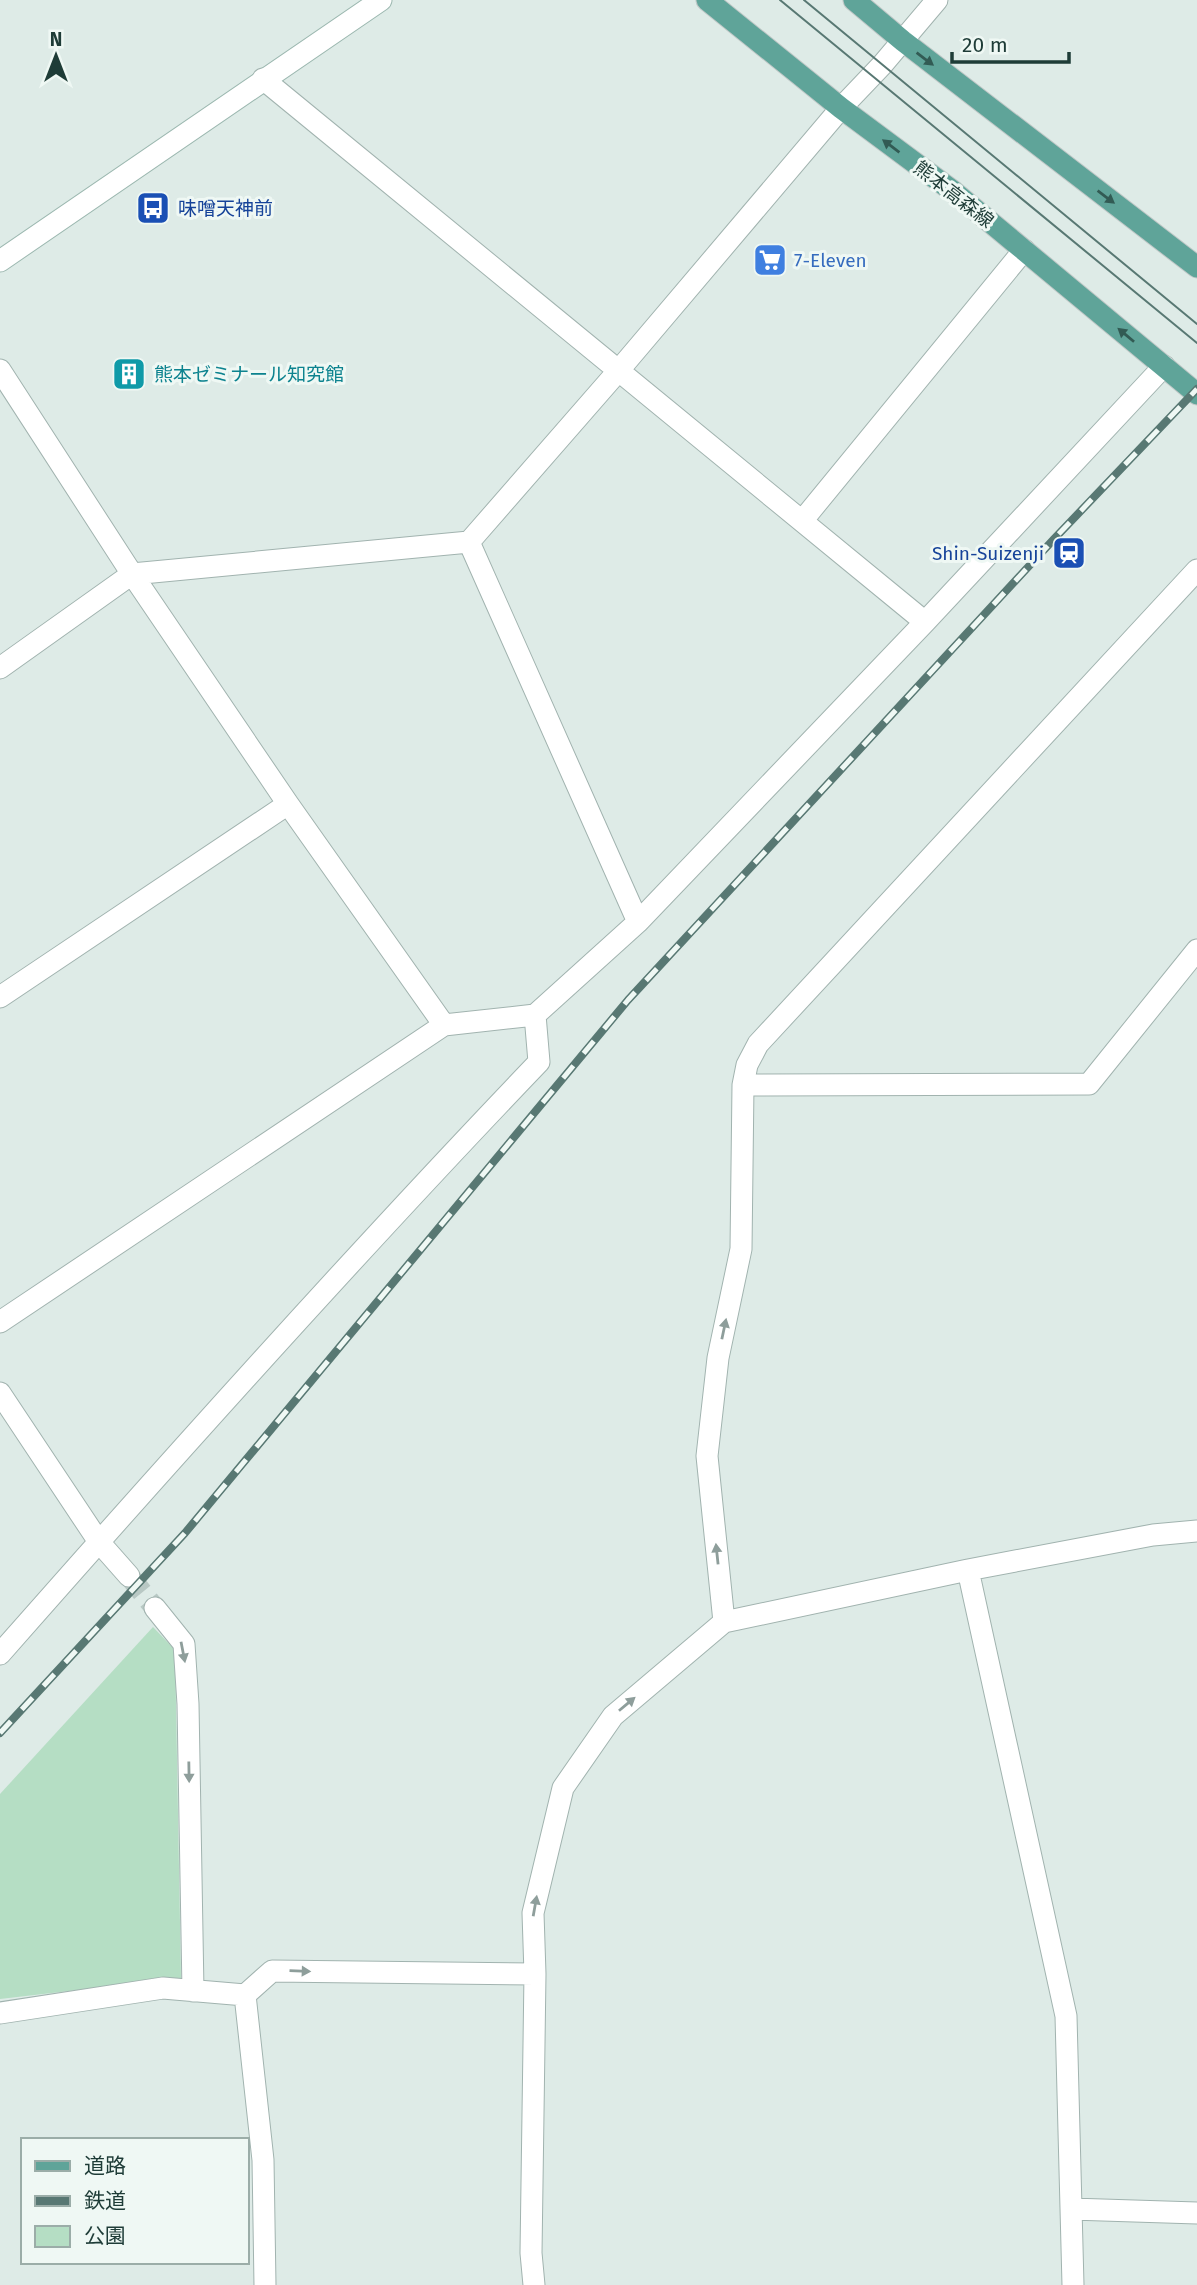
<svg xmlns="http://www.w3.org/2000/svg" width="1197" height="2285" viewBox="0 0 1197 2285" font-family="'Fira Sans','Noto Sans JP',sans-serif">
<rect width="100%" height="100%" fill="#deebe7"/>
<!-- green -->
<path fill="#b5dec4" d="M153 1627 175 1650 181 1978 0 1999V1794Z"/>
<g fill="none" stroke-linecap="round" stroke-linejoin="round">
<!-- street-tunnel -->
<path stroke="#b8c8c4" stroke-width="21" stroke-dasharray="21 10" stroke-linecap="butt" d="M129 1576 155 1608"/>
<defs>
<path id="street" d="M263 79 925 622
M0 370 132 574 288 804 444 1025
M802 521 1024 250
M469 542 638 922
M0 668 132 574 469 542 619 370 841 108 882 65 937 0
M0 997 288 804
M743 1085 1089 1084 1197 950
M0 1322 444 1025 535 1015 638 922 925 622 1164 366
M0 1393 99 1542 129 1576
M968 1570 1066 2016 1073 2285
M155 1608 184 1644 188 1704 193 1991
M724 1622 707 1456 718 1358 741 1249 743 1085 747 1065 758 1044 1197 570
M0 1654C176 1454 354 1255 539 1062L535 1015
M245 1995 263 2160 265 2285
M0 2013 163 1988 245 1995 272 1971 535 1974
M1071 2209 1197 2213
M534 2285 531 2253 535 1974 533 1913 563 1788 613 1716 724 1622 968 1570 1153 1535 1197 1531"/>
<path id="secondary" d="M0 261 381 0"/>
<path id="primary" d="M707 0 841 108 954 192 1197 394
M854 0 903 41 1197 267"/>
</defs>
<!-- street casing -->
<use href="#street" stroke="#a1b3af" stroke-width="23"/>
<!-- secondary casing -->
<use href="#secondary" stroke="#9cb8b0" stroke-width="23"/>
<!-- primary casing -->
<use href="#primary" stroke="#c0c8c7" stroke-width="23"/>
<!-- street -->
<use href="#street" stroke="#fff" stroke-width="21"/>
<!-- secondary -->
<use href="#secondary" stroke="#fff" stroke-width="21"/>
<!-- primary -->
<use href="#primary" stroke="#5fa499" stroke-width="21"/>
<!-- tram -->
<path stroke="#587873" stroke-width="2" d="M780 0 1197 343
M804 0 1197 324"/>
<defs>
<path id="rail" d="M0 1733 185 1533 628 1000 1054 539 1197 389"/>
</defs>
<!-- rail casing -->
<use href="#rail" stroke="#587873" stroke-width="8"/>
<!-- rail -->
<use href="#rail" stroke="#eff8f4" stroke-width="5" stroke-dasharray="16" stroke-linecap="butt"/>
</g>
<!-- one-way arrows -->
<defs><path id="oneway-solid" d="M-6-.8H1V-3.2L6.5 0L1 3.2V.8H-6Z" transform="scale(1.75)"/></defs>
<g fill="#325b54">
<use href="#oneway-solid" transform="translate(925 59) rotate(37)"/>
<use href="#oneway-solid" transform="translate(891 146) rotate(-143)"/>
<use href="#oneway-solid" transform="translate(1106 197) rotate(37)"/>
<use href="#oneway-solid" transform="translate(1126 335) rotate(-140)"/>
</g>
<g fill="#8e9e9b">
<use href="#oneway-solid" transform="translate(724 1329) rotate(-78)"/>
<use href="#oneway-solid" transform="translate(717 1554) rotate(-96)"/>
<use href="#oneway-solid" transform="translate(183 1652) rotate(79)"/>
<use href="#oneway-solid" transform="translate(627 1704) rotate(-40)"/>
<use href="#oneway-solid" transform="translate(189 1772) rotate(89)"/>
<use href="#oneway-solid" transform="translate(535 1906) rotate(-80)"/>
<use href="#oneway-solid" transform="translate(300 1971) rotate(2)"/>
</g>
<!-- icons -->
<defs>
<symbol id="bus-square" viewBox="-11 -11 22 22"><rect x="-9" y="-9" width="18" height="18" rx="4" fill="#1a4fb4" stroke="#eff8f4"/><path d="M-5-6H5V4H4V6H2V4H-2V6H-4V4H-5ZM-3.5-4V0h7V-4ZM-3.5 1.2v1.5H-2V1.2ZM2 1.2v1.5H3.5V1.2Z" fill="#fff"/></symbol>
<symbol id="supermarket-square" viewBox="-11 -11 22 22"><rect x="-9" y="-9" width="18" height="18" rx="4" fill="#3f7fe0" stroke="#eff8f4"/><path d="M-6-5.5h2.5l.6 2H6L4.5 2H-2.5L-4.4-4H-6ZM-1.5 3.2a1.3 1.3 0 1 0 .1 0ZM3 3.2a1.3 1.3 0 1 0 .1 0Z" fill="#fff"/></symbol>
<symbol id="building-square" viewBox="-11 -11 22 22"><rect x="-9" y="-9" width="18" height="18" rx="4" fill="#0f9aa8" stroke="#eff8f4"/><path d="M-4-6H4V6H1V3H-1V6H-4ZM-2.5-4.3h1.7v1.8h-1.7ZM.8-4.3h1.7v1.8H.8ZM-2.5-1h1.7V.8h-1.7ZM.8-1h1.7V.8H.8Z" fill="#fff"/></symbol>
<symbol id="station-square" viewBox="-11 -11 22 22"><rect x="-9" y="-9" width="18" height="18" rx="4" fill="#1a4fb4" stroke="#eff8f4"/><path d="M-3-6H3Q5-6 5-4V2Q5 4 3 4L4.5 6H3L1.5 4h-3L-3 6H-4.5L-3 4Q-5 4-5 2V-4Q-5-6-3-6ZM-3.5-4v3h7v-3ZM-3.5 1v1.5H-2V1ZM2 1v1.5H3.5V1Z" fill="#fff"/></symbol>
</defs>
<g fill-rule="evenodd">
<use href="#bus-square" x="134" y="189" width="38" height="38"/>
<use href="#supermarket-square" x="751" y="241" width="38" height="38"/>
<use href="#building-square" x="110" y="355" width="38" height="38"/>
<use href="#station-square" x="1050" y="534" width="38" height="38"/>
</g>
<g text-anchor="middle" stroke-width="6" stroke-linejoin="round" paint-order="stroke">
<!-- street labels -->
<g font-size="19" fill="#1e3c37" stroke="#eff8f4">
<text transform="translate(954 194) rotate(38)" y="7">熊本高森線</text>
</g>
<!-- transit labels -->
<g font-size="19" fill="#164399" stroke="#eff8f4" text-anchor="start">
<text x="178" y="215">味噌天神前</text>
<text x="1044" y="560" text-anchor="end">Shin-Suizenji</text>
</g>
<!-- shop labels -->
<g font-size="19" fill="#366cbe" stroke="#eff8f4" text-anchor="start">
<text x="794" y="267">7-Eleven</text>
</g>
<!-- culture labels -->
<g font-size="19" fill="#0d838f" stroke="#eff8f4" text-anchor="start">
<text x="154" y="381">熊本ゼミナール知究館</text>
</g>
</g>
<!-- legend -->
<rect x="21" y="2138" width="228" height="126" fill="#eff8f4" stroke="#9bada8" stroke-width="2"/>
<rect x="35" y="2161" width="35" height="10" fill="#5fa499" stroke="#9bada8" stroke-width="2"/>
<text x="84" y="2173" font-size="21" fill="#1e3c37">道路</text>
<rect x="35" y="2196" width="35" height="10" fill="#587873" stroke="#9bada8" stroke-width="2"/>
<text x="84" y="2208" font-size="21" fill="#1e3c37">鉄道</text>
<rect x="35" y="2226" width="35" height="21" fill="#b5dec4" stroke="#9bada8" stroke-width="2"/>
<text x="84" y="2243" font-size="21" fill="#1e3c37">公園</text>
<!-- north arrow -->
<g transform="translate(56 56)" stroke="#eff8f4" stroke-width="5" paint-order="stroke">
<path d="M0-5L12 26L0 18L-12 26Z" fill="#1e3c37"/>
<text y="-10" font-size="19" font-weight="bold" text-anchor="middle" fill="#1e3c37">N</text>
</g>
<!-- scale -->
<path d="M952 52v10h117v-10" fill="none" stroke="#1e3c37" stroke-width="3.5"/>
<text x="962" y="52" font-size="21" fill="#1e3c37" stroke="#eff8f4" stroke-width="5" paint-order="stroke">20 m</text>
</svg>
